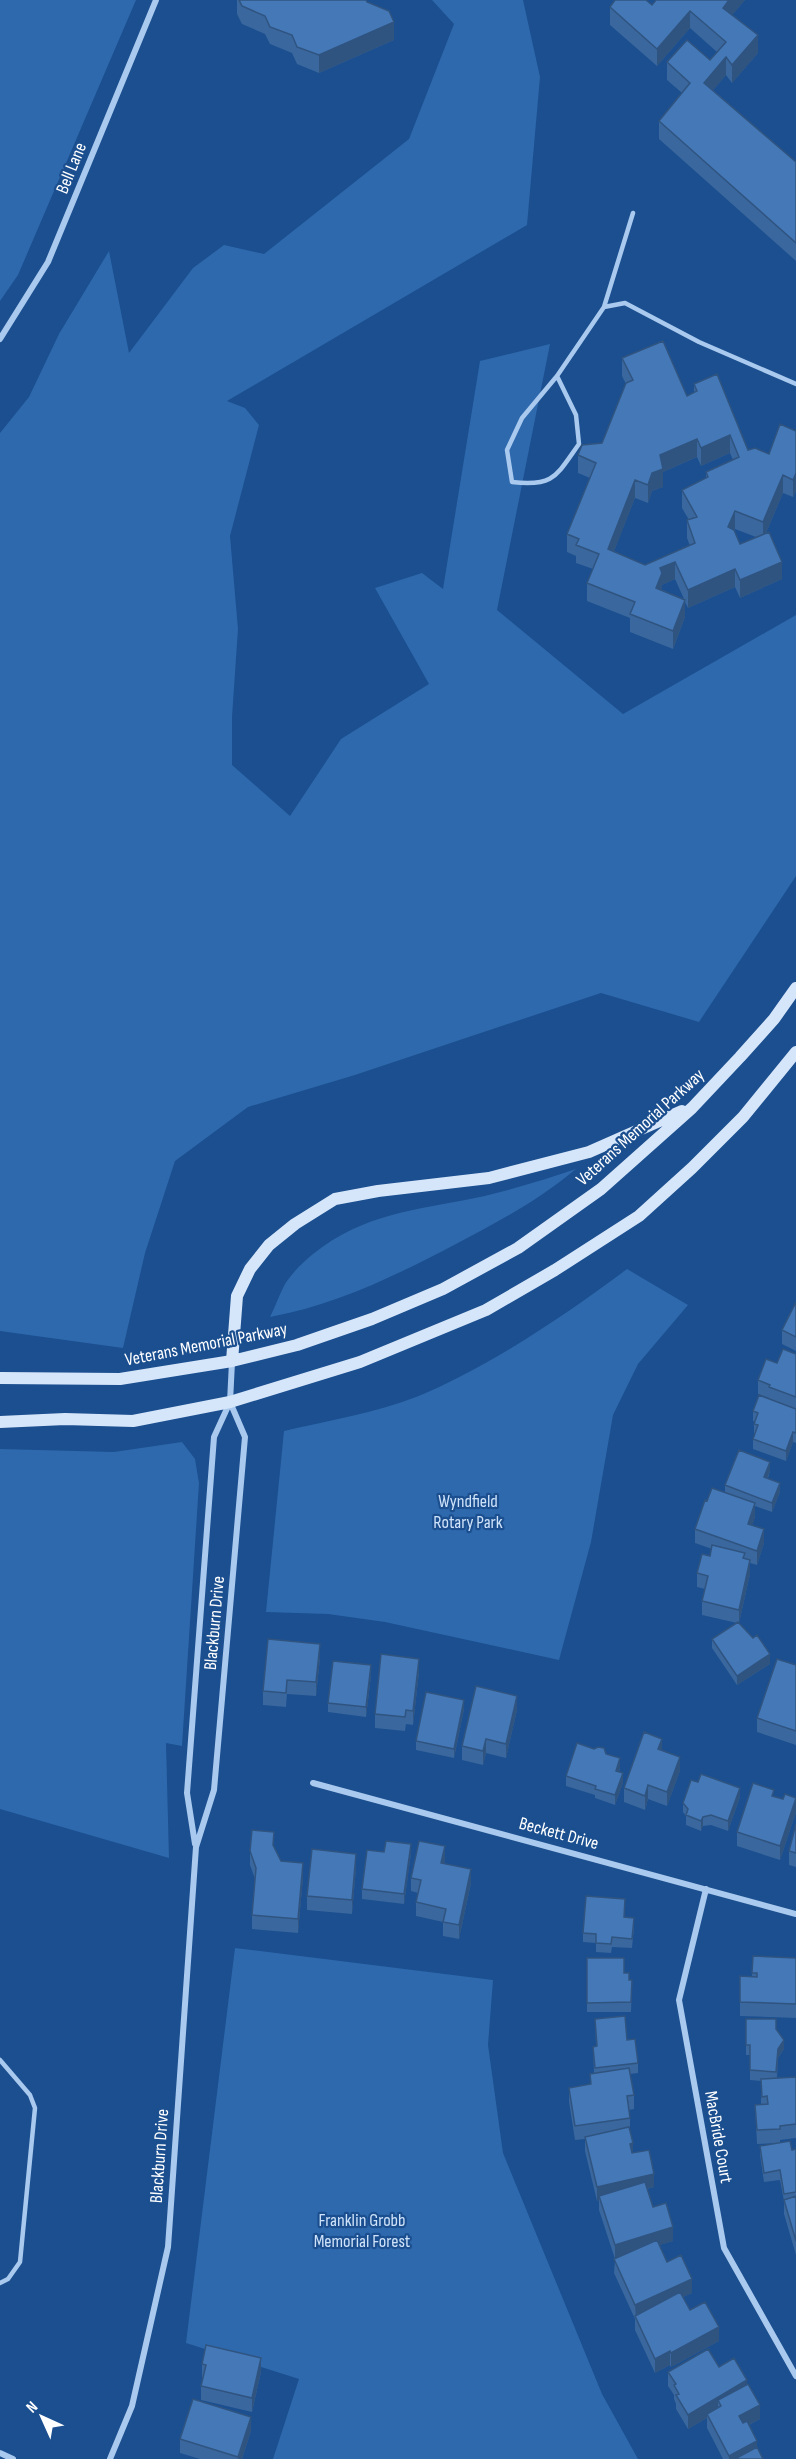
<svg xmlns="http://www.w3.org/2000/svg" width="796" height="2459" viewBox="0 0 796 2459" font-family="'Sofia Sans Condensed',sans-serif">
<rect width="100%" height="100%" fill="#1b4f8f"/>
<!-- green -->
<path fill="#2e69ad" d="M0 0H136L18 275 0 301Z
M432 0H523L540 77 527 225 227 401 245 408 259 425 230 536 238 629 232 717V765L290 816 341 739 429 684 375 588 422 573 443 589 480 361 550 344 497 610 623 714 796 615V876L699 1022 601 993 355 1075 248 1107 175 1161 145 1253 123 1348 0 1331V433L29 397 59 334 109 251 129 353 193 268 224 245 264 254 409 139 454 24Z
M576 1169C539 1200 498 1222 456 1244 397 1275 336 1305 270 1317 275 1307 279 1295 285 1284 292 1273 303 1262 313 1254 363 1214 415 1210 475 1198 508 1191 543 1180 576 1169Z
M627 1269 688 1305 638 1364 613 1415 591 1542 559 1660 385 1622 328 1614 266 1612 284 1431C327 1421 374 1413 416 1397 487 1368 566 1315 627 1269Z
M182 1442 195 1459 199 1483 182 1746 166 1743 169 1858 0 1809V1449L114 1452Z
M235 1948 493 1980 488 2045 503 2153 602 2394 638 2459H273L299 2379 186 2343Z"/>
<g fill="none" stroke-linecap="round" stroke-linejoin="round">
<!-- lane -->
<path stroke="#a9c9ee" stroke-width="4.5" d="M604 307 633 213
M557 376 576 415 579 444C556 476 554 487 512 482L507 450 522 418 557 376 604 307 625 303 699 342 796 384
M0 2060 30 2095 35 2108 20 2262 8 2279 0 2283"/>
<!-- street -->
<path stroke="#a9c9ee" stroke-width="6" d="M0 339 48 262 156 0
M313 1783 796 1914
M195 1844 187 1793 214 1437 230 1402 232 1362
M706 1889 679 2000 724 2248 796 2376
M0 2453 13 2459
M110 2459 132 2406 168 2247 196 1847 214 1790 245 1437 230 1402"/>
<!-- secondary -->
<path stroke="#d6e6fa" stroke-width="12" d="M232 1361 237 1296 250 1269 269 1245 295 1224 335 1199 378 1191 489 1178 589 1152 682 1111
M0 1378 120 1379 232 1361 297 1345 372 1319 443 1289 518 1248 601 1189 692 1108 740 1057 774 1019 796 988
M0 1422 65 1419 133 1421 230 1402 360 1362 486 1310 555 1270 639 1216 692 1168 743 1117 796 1052"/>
</g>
<!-- wall -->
<path fill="#3a679d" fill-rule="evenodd" d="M237 0H366L394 40 319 73 297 64 292 53 270 44 265 34 242 24 237 14Z
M656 0H745L732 15 758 53 732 83 726 75 713 90 796 162V261L659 139V121L682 93 667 80V62L710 60 717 52 690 28 657 66 610 25V7L652 5Z
M622 358 687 396 694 393V384L748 450 769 454 796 431V491L793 497 783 493 766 533 782 579 740 598 735 587 688 608 685 602V617L673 649 630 632V618L587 601V583L593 569 576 563V556L567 552V534L590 478 578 473V455L602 443 626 384 622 376ZM730 453 733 460 706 472V478L682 490V508L689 520H687V538L690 546 645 565 614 551 635 498 648 503 652 491 663 487V472L697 457 701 466ZM735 529 756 537 740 544 734 530ZM675 579 684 599 662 590V585Z
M796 1302V1351L782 1344V1330Z
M796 1354V1443L793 1442 786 1461 753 1449V1439L755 1434H754V1424L755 1422 753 1421V1411L769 1398 758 1394V1380L777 1363Z
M770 1471 768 1478 780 1492 772 1512 755 1506V1517L752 1525 764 1543 757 1565 750 1563V1574L739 1623 770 1664 737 1685 712 1648V1639L737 1623 702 1615V1601L705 1589 697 1587V1573L710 1556 712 1549 695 1543V1529L707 1501 725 1493V1485Z
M320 1658 316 1696 287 1694 286 1707 263 1705V1691Z
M796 1665V1745L757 1732V1718Z
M419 1672 413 1725 406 1724 405 1731 375 1728V1714Z
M371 1675 366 1717 328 1712V1703Z
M464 1709 454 1758 416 1750V1741Z
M517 1710 506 1758 486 1753 483 1765 462 1760V1746Z
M594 1749 606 1754 620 1768 619 1772 623 1783 615 1805 595 1798V1795L566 1786V1776Z
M662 1750 680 1771 667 1806 648 1799 645 1810 624 1802V1788Z
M740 1797 728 1831 711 1825 703 1826 701 1831 686 1825V1816L683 1812V1803Z
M774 1797 783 1799 796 1798V1812L780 1860 737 1846V1832Z
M796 1824V1867L789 1865V1851Z
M274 1846 281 1861 303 1877 298 1933 252 1929V1915L255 1879 250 1865V1851Z
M384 1852 411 1853 404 1904 362 1899V1889Z
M445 1860 444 1863 471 1883 459 1939 443 1936V1922L416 1916V1902L418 1893 411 1891V1878Z
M356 1868 352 1914 307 1910V1896Z
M625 1908 624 1917 634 1927 632 1948 612 1947 611 1953 596 1952V1943L583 1942V1933Z
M753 1956 796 1958V2018L740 2016V2002L752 1976Z
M587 1958 629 1980H632L631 2012H587Z
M595 2019 627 2040 638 2063V2073L630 2074 634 2095V2109L629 2110 630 2118V2131L633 2153 654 2187 647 2189 653 2207 673 2241 659 2245 667 2262 692 2293 683 2297 690 2310 719 2341 671 2367 670 2365 655 2373 635 2330V2319L614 2273 615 2259 599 2210V2200L597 2201 585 2151V2139L575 2140 569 2102V2088L590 2085V2074L594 2073 593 2047 596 2046Z
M776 2029 784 2049 778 2058 777 2078 796 2077V2138L780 2140V2143L792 2150 796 2149V2255L784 2214V2201L780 2180 764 2182 760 2155V2146L778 2143 757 2144 755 2105 761 2104V2081L750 2080V2055H746V2045Z
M202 2364 261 2372 252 2412 201 2400V2386L203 2378 202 2377Z
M719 2367 747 2384 760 2419 749 2425 757 2449 763 2459H723L707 2428V2418L688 2429 676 2409V2404L674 2399V2395L668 2386V2372Z
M251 2431 242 2459H200L180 2453V2439Z"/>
<!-- shaded-wall -->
<path fill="#305480" d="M729 0H745L723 26V8Z
M690 11V28L657 66V49Z
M394 22V40L319 73V55Z
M758 35V53L732 83V65Z
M726 57V75L704 101V83Z
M730 435V453L701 466V448Z
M697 439V457L663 472V487L652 491 648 503V485L660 455Z
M796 473V491L793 497V480Z
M783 475V493L763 540V522Z
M635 480V498L608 567V549Z
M735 511V529L728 545V527Z
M675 562V579L662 585V591L656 588 660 568Z
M782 562V579L740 598V580Z
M735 569V587L688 608V590Z
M685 600V617L673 649V631Z
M793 1432V1442L786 1461V1451Z
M770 1462V1471L764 1486V1477Z
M780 1483V1492L772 1512V1503Z
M755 1503V1517L748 1538V1524Z
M764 1529V1543L757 1565V1551Z
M750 1560V1574L739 1623V1610Z
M320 1644V1658L316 1696V1682Z
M770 1654V1664L737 1685V1676Z
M419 1659V1672L413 1725V1711Z
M371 1665V1675L366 1717V1707Z
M517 1696V1710L506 1758V1744Z
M464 1700V1709L454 1758V1749Z
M486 1739V1753L483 1765V1751Z
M662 1739V1752L658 1749Z
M680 1757V1771L667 1806V1792Z
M620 1758V1768L616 1780V1771Z
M623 1773V1783L615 1805V1795Z
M648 1785V1799L645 1810V1796Z
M740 1788V1797L728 1831V1821Z
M796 1798V1812L780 1860V1846Z
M703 1817V1826L701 1831V1821Z
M411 1844V1853L404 1904V1894Z
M445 1846V1860L441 1876V1863Z
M356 1854V1868L352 1914V1900Z
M303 1863V1877L298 1933V1919Z
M471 1869V1883L459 1939V1925Z
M784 2040V2049L778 2058 776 2082 778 2049Z
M633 2143V2157L630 2144Z
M654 2174V2187L600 2200 599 2196V2200L597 2201V2187Z
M673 2227V2241L615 2259V2245Z
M692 2279V2293L636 2318 635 2305Z
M719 2327V2341L671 2367V2353Z
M670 2351V2365L655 2373V2359Z
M261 2358V2372L252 2412V2398Z
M747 2380V2394L721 2406 718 2400V2411L707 2414V2418L688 2429V2415Z
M760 2405V2419L739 2430V2416Z
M251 2417V2431L242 2459H238Z
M757 2441V2455L750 2459H729V2456Z"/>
<!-- building -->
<path fill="#4478b7" stroke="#305480" stroke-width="1.5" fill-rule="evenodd" d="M239 0H366L367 2 389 11 394 22 319 55 297 47 292 35 270 27 265 16 242 6Z
M615 0H646L652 5 656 0H729L723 8 758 35 732 65 726 57 704 83 796 162V243L659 121 690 83 667 62 687 40 710 60 726 42 690 11 657 49 610 7Z
M663 341 687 396 697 391 694 384 717 374 748 450 755 448 769 454 780 424 796 431V473L793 480 783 475 763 522 735 511 728 527 734 530 740 544 769 532 782 562 740 580 735 569 688 590 675 562 660 568 662 573 656 588 685 600 673 631 630 614 635 602 587 583 599 554 576 545 579 539 567 534 596 463 578 455 582 445 602 443 626 383 633 380 622 358ZM730 435 739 457 706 472 708 477 682 490 697 517 687 520 695 543 645 565 608 549 635 480 648 485 652 473 663 469 660 455 697 439 701 448Z
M796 1302V1337L782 1330Z
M783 1349 796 1354V1397L769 1387 770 1385 758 1380 766 1359 777 1363Z
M759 1395 796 1409V1433L793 1432 786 1451 753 1439 758 1425 754 1424 758 1413 753 1411Z
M739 1450 770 1462 764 1477 780 1483 772 1503 725 1485Z
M712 1488 755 1503 748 1524 764 1529 757 1551 695 1529 705 1500 707 1501Z
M712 1545 745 1553 743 1558 750 1560 739 1610 702 1601 708 1576 697 1573 702 1554 710 1556Z
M738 1622 753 1638 757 1635 770 1654 737 1676 712 1639Z
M268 1639 320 1644 316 1682 287 1680 286 1693 263 1691Z
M381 1654 419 1659 413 1711 406 1710 405 1717 375 1714Z
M777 1659 796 1665V1731L757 1718Z
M333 1661 371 1665 366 1707 328 1703Z
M476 1686 517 1696 506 1744 486 1739 483 1751 462 1746Z
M426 1692 464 1700 454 1749 416 1741Z
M644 1732 662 1739 658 1749 680 1757 667 1792 648 1785 645 1796 624 1788Z
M577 1743 594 1749 598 1747 604 1748 606 1754 620 1758 616 1771 623 1773 615 1795 595 1789 596 1786 566 1776Z
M701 1774 740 1788 728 1821 711 1815 703 1817 701 1821 686 1815 688 1809 683 1803 691 1780 698 1782Z
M753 1783 774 1790 772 1796 783 1799 785 1794 796 1798 780 1846 737 1832Z
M796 1824V1853L789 1851Z
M252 1830 274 1832 273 1845 281 1861 303 1863 298 1919 252 1915 256 1868 250 1851Z
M386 1841 411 1844 404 1894 362 1889 367 1850 384 1852Z
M419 1841 445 1846 441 1863 471 1869 459 1925 443 1922 446 1909 416 1902 421 1880 411 1878Z
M312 1849 356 1854 352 1900 307 1896Z
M586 1896 625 1899 624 1917 634 1918 632 1939 612 1937 611 1944 596 1943V1934L583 1933Z
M753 1956 796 1958V2004L740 2002V1976L757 1977V1973H752Z
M587 1958H624V1973H629V1980H632L631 2002 587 2003Z
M625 2016 627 2040 635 2039 638 2063 595 2068 593 2047 597 2046 595 2019Z
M746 2019H776V2029L784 2040 778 2049 776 2072 750 2070V2045H746Z
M629 2068 634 2095 627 2096 630 2118 575 2126 569 2088 591 2084 590 2074Z
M796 2077V2124L780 2126V2129L757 2130 755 2105 768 2104 767 2096 762 2097 761 2079Z
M629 2127 633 2143 630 2144 632 2153 649 2150 654 2174 597 2187 585 2137Z
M790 2141 792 2150 796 2149V2192L784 2194 780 2170 764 2173 760 2146Z
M645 2182 653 2207 666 2203 673 2227 615 2245 599 2196Z
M796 2196V2241L784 2200Z
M657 2240 667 2262 681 2255 692 2279 635 2305 614 2259Z
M680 2292 690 2310 705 2302 719 2327 671 2353 670 2351 655 2359 635 2316Z
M206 2345 261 2358 252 2398 201 2386 206 2365 202 2364Z
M708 2349 719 2367 734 2358 747 2380 688 2415 676 2395 679 2394 674 2385 676 2384 668 2372Z
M748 2384 760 2405 739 2416 743 2423 747 2421 757 2441 729 2456 707 2414 721 2406 718 2400Z
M193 2399 251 2417 238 2457 180 2439Z
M757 2447 763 2459H735Z"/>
<g text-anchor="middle" stroke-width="4.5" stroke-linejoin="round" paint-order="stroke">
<!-- street labels -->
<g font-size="18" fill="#fff" stroke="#1b4f8f">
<text transform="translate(71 168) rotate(-68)" y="6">Bell Lane</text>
<text transform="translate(640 1127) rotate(-42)" y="6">Veterans Memorial Parkway</text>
<text transform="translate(206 1344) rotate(-11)" y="6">Veterans Memorial Parkway</text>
<text transform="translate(214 1623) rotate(-85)" y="6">Blackburn Drive</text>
<text transform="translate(559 1833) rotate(15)" y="6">Beckett Drive</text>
<text transform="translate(719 2137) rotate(80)" y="6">MacBride Court</text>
<text transform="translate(159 2156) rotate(-86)" y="6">Blackburn Drive</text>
</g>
<!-- park labels -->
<g font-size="18" fill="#cfe3fa" stroke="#1b4f8f">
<text x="468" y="1507">Wyndfield<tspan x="468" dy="21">Rotary Park</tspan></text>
<text x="362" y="2226">Franklin Grobb<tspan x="362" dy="21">Memorial Forest</tspan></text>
</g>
</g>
<!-- north arrow -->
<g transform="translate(42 2417) rotate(315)" stroke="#1b4f8f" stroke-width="4.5" paint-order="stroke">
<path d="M0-4.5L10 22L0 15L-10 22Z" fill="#ffffff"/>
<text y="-9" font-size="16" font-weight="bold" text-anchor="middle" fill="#ffffff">N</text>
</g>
</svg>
